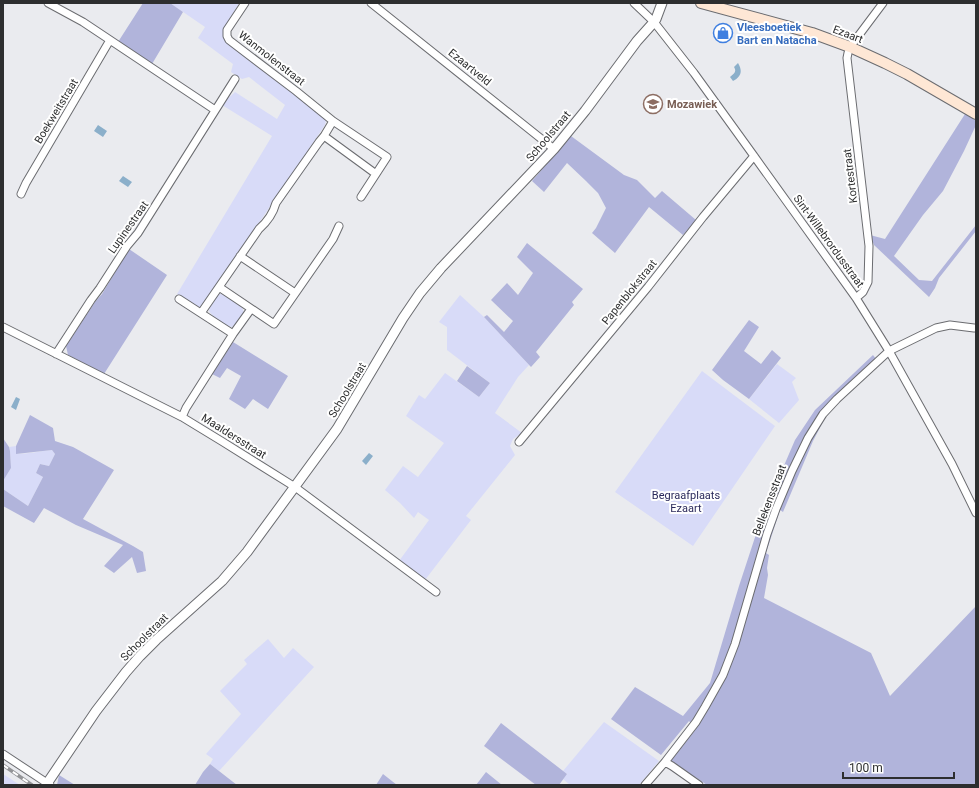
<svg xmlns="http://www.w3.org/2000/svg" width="979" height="788" viewBox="0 0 979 788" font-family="Roboto,sans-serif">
<rect width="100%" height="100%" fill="#eaebef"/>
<!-- green -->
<path fill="#d8dbf8" d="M170 3H239L224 29 225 36 326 120 325 125 201 309 177 294 272 136 222 105 227 99 233 94 235 92 277 119 285 105 249 77 242 79 231 72 233 64 198 38 205 27Z
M220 294C229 295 243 304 244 313L237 323 232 327C223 326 214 318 209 311 210 304 215 298 220 294Z
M460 295 484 317 529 365 518 377 495 413 522 433 513 439 510 446 515 455 466 516 471 520 425 580 399 561 429 520 418 512 414 518 400 503 385 490 403 466 418 477 444 443 406 416 419 395 425 399 445 373 479 397 490 383 447 350V327L439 322Z
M777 364 796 378 792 382 799 400 779 423 749 399Z
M702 371 775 426 693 546 615 492Z
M16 446V454C28 454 40 451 52 450L55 454 49 466 40 464 36 473 43 477 28 506 3 489V481L11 468 10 451 9 447Z
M268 639 284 658 293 648 314 667 219 771 210 764 213 759 206 754 241 714 220 691 247 664 244 660Z
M604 722 659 761 639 785H570L563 779 567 774 563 771Z
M3 774 20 785H3Z"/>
<!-- forest -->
<path fill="#b1b4db" d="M143 3H170L183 12 152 64 118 42Z
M965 114 976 121V125L964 151 943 191 923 215 894 256 919 280 932 281 976 225V231L939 278 935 288 929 297 874 245 870 235 885 239Z
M571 136 624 175 637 180 655 198 662 191 696 220 683 235 649 207 615 253 592 233 596 228 606 208 598 193 586 181 567 163 544 192 532 181Z
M527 243 583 289 572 302 574 305 536 352 540 357 531 367 484 317 487 315 504 332 513 321 491 300 507 283 518 295 533 273 517 257Z
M129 249 167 275 104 374 68 355 66 346 95 302 102 294Z
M749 320 759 327 744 351 761 364 772 350 781 358 749 399 723 380 712 370Z
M233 342 288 376 268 409 253 399 245 409 229 399 241 376 227 368 220 378 212 374Z
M873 355 876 359C856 377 835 394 819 415L824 420 813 441 783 512 780 510 766 553 769 555 767 568 768 575 764 598 871 653 890 696 976 606V785H707L671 761 696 729 689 721 661 755 611 719 635 687 683 716 710 683 739 586 761 519 795 440 815 410Z
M467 366 490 383 479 397 457 381Z
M30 415 53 428 55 441 73 447 114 470 83 519 133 546 143 552 146 571 137 573 132 557 114 573 104 566 123 545 76 525 44 508 34 523 3 506V489L28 506 43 477 36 473 40 464 49 466 55 454 52 450 16 454V446Z
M3 438 9 447 10 451 11 468 3 481Z
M501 723 567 774 559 785H536L484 746Z
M210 764 237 785H195L203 772Z
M486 772 502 785H476Z
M383 774 397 785H376Z
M59 775 75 785H57Z"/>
<!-- water -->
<path fill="#8bafca" d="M738 63C743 71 741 77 733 81L730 77C734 74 737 72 734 67Z
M98 125 107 131 103 137 94 131Z
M123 176 132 182 128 187 119 181Z
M16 397 20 399 16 410 11 407Z
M369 453 373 456 366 465 362 461Z"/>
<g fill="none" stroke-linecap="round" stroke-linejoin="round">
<defs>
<path id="minor" d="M48 3 83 22 215 110
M245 3 227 30V36L229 40 296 91 333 121 387 157 361 197
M371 3 554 149
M634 3 654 22 694 73 754 156 856 298 889 351 952 464 976 513
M324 136 376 174
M21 194 26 183 110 40
M240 256 295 293
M219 287 274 324 333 239 339 226
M856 298 863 292 868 282 869 246 847 58 848 53 850 47 883 3
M179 299 233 334
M201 313 259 229C267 222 273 214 276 203L319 142 324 136 333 121
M3 327 182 417 223 442 295 487 436 592
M56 354 91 300 100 288 127 246 138 233 235 79
M182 417 186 408 233 334 251 309
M519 442 648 287 703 217 754 156
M3 754 50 785
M665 762 672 766 699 785
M645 785 665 762 696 722 705 707 723 675 735 644 767 534 776 509 792 471 808 438 823 414 837 399 889 351 936 328 950 325 974 328H976"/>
<path id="tertiary" d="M46 785 96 711 126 672 140 656 156 640 222 581 247 552 337 429 403 318 420 293 441 268 554 149 585 111 637 41 654 22 656 19 662 3"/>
<path id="secondary" d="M701 3 812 33 850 47 885 63 907 74 976 114"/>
</defs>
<!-- minor casing -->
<use href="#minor" stroke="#6b6c70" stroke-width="9"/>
<!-- tertiary casing -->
<use href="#tertiary" stroke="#6b6c70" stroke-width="11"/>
<!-- secondary casing -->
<use href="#secondary" stroke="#6b6c70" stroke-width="12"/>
<!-- minor -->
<use href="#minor" stroke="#fff" stroke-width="7"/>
<!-- tertiary -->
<use href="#tertiary" stroke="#fff" stroke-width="9"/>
<!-- secondary -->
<use href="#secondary" stroke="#fee7d5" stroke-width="10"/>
<defs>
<path id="rail" d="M3 765 32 785"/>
</defs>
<!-- rail casing -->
<use href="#rail" stroke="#949598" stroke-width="3.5"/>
<!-- rail -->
<use href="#rail" stroke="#fff" stroke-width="2" stroke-dasharray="6" stroke-linecap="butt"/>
</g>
<!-- icons -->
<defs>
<symbol id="shop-ring" viewBox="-11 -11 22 22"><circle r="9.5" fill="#fff" stroke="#3f7fe0" stroke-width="1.5"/><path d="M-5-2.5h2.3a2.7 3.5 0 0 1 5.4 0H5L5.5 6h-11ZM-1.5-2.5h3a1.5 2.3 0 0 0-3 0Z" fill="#3f7fe0"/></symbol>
<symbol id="school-ring" viewBox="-11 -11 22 22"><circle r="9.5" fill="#fff" stroke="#8d6e63" stroke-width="1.5"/><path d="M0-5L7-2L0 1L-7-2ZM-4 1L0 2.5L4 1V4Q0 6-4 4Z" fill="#8d6e63"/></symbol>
</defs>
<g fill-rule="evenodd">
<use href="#shop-ring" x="712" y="22" width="22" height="22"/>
<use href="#school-ring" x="642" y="93" width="22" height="22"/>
</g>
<g text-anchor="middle" stroke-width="4" stroke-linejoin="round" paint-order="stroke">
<!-- shop labels -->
<g font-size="11" font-weight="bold" fill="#366cbe" stroke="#fff" text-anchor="start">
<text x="737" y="31">Vleesboetiek<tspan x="737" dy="13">Bart en Natacha</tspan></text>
</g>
<!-- street labels -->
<g font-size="11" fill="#2d2e2f" stroke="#fff">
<text transform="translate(848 34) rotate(21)" y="4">Ezaart</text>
<text transform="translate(272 58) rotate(38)" y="4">Wanmolenstraat</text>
<text transform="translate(470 67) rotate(39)" y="4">Ezaartveld</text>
<text transform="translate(56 111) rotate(-59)" y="4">Boekweitstraat</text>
<text transform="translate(548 136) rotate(-50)" y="4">Schoolstraat</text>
<text transform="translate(850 176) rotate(-97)" y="4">Kortestraat</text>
<text transform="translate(128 227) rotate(-55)" y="4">Lupinestraat</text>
<text transform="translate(829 241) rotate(54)" y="4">Sint-Willebrordusstraat</text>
<text transform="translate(629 292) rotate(-51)" y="4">Papenblokstraat</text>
<text transform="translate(347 390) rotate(-59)" y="4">Schoolstraat</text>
<text transform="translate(234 436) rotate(32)" y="4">Maaldersstraat</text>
<text transform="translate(769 500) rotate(-69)" y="4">Bellekensstraat</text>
<text transform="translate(144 637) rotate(-45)" y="4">Schoolstraat</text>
</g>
<!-- education labels -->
<g font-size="11" font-weight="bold" fill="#785e54" stroke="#fff" text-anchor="start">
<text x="667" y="108">Mozawiek</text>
</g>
<!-- park labels -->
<g font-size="11" fill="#2b2a5b" stroke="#fff">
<text x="686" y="499">Begraafplaats<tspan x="686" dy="13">Ezaart</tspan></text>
</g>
</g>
<!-- border -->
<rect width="979" height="788" fill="none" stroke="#2d2e2f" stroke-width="8"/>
<!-- scale -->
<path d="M843 772v6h111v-6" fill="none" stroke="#2d2e2f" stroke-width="2"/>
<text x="849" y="772" font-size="12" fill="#2d2e2f" stroke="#ffffff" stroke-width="3" paint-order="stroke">100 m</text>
</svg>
